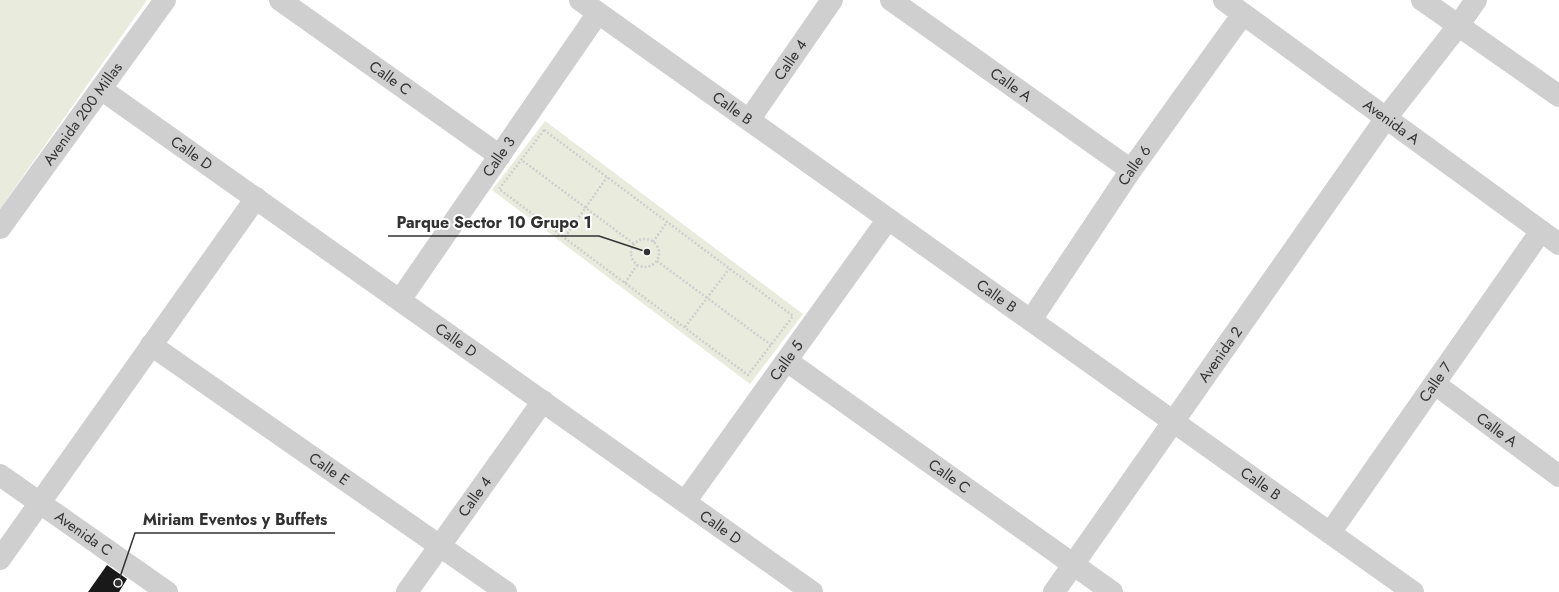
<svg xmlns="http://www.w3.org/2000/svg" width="1559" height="592" viewBox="0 0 1559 592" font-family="Jost,sans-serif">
<rect width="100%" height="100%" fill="#fff"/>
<!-- green -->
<path fill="#e9ecdd" d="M0 0H147L0 209Z
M545 121 803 314 750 384 492 190Z"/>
<!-- building -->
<path fill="#191919" d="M107 565 127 579 119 592H88Z"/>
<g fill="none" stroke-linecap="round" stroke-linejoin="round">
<!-- path -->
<path stroke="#cfcfcf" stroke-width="2.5" stroke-dasharray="2 2" stroke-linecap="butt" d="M544 130 793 316 748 375 499 189Z
M523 161 634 244
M565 237 607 177
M631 253a14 14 0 1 1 28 0a14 14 0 1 1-28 0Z
M653 242 667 222
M657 261 771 345
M625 283 637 265
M685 327 729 269"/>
<!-- minor -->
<g stroke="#cfcfcf" stroke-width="22">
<path id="s1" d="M280 0 500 156"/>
<path id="s2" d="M580 0 1413 592"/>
<path id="s3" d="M891 0 1131 170"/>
<path d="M1422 0 1559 96"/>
<path id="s4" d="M101 89 812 592"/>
<path id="s5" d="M749 120 832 0"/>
<path id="s6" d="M400 300 598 13"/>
<path id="s7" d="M1031 320 1131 170 1243 14"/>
<path id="s8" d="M151 345 506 592"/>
<path id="s9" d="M787 361 1112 592"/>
<path id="s10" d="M1435 384 1559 476"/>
<path id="s11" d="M685 502 888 219"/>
<path id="s12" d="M1330 533 1541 231"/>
<path d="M0 559 256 198"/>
<path id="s13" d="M407 592 543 401"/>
<path id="s14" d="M1054 592 1386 118 1458 26 1476 0"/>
</g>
<!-- tertiary -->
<g stroke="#cfcfcf" stroke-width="22">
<path id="s15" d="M1224 0 1559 244"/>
<path id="s16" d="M0 228 165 0"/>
<path id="s17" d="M0 475 167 592"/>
</g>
</g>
<g text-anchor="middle" stroke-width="4" stroke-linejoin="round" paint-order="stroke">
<!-- street labels -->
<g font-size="15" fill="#323232" stroke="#fff">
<text dy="5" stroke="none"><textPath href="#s5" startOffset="73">Calle 4</textPath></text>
<text dy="5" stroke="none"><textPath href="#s1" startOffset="135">Calle C</textPath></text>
<text dy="5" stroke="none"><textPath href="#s3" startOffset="147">Calle A</textPath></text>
<text dy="5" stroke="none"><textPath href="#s2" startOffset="187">Calle B</textPath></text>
<text dy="5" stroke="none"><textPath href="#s16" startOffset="141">Avenida 200 Millas</textPath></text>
<text dy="5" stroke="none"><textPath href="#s15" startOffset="207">Avenida A</textPath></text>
<text dy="5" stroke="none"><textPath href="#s4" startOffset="111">Calle D</textPath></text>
<text dy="5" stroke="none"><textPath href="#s6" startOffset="174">Calle 3</textPath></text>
<text dy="5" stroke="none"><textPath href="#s7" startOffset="186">Calle 6</textPath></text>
<text dy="5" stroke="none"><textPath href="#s2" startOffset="511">Calle B</textPath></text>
<text dy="5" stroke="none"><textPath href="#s4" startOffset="435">Calle D</textPath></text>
<text dy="5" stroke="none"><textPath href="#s14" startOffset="290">Avenida 2</textPath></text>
<text dy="5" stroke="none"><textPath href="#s11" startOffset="174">Calle 5</textPath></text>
<text dy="5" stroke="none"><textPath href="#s12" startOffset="184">Calle 7</textPath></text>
<text dy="5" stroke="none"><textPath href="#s10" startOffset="77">Calle A</textPath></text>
<text dy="5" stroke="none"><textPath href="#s8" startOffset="217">Calle E</textPath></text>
<text dy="5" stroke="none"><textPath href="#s9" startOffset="199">Calle C</textPath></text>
<text dy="5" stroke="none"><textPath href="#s2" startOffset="835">Calle B</textPath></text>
<text dy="5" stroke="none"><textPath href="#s13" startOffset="117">Calle 4</textPath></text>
<text dy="5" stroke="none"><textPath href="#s4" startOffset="759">Calle D</textPath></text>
<text dy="5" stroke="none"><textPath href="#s17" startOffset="102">Avenida C</textPath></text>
</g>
</g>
<!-- callouts -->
<path fill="none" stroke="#323232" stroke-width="1.5" d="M647 252L599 236H388M118 583L135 533H335"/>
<g fill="#323232" stroke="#fff" stroke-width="1.5">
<circle cx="647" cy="252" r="4"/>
<circle cx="118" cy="583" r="4"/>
</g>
<g font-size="16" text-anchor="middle" font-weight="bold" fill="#323232" stroke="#fff" stroke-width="4" stroke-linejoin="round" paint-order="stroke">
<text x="494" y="228">Parque Sector 10 Grupo 1</text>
<text x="235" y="525">Miriam Eventos y Buffets</text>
</g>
</svg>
